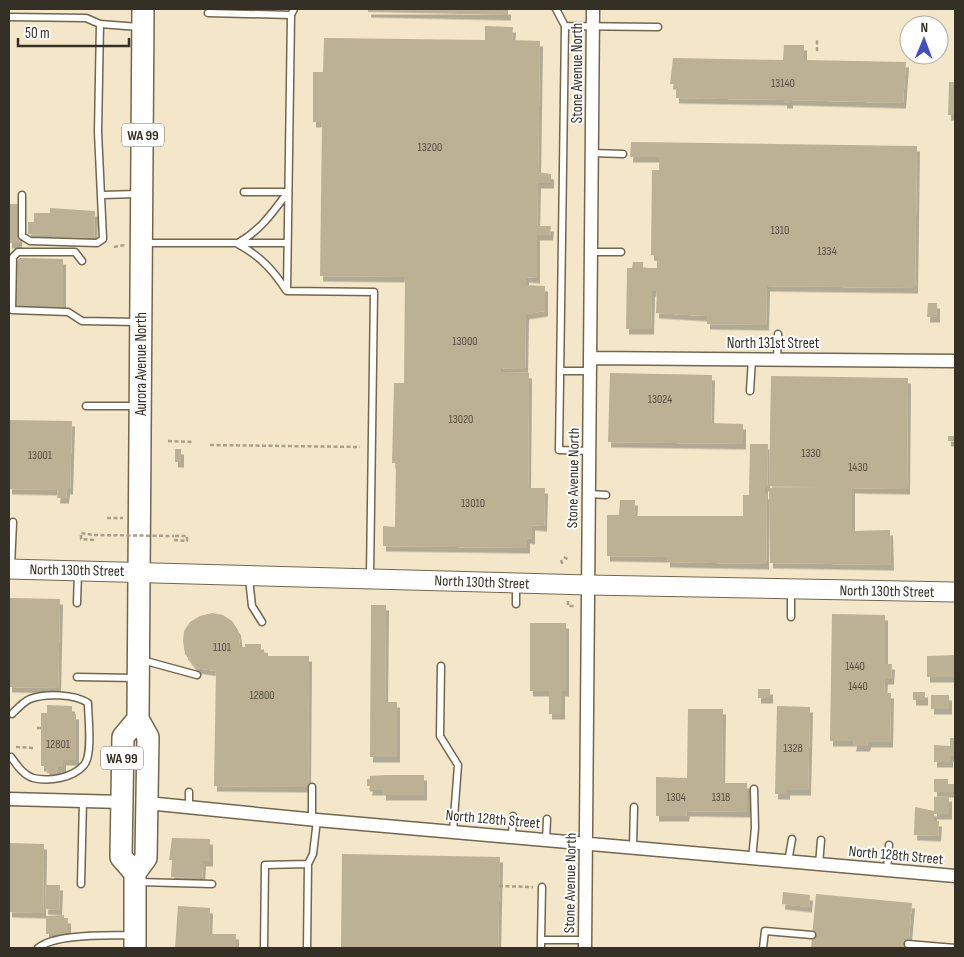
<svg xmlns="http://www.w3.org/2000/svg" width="964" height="957" viewBox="0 0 964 957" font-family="'Sofia Sans Condensed',sans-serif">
<defs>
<filter id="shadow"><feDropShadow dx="3" dy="5.5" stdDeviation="0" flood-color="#0004"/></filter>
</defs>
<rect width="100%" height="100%" fill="#f3e6c9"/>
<!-- building -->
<path fill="#bdb195" filter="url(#shadow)" d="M368 9H508V15L368 12Z
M485 26 513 27 512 40 540 41 538 172 551 174V183H538L537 226H551L550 235H537V278L526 277V285L545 286V311L526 314 525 369 501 368V372L529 373 528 488H545L544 526 532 525V539L527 538V548L383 546V526L395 527 396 463H392L394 383H404L405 277 320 276 322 122H313V72H323L324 38 485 40Z
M784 45H804V60L906 62 903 103 790 100V103H784V100L676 98V88H674V84H670L673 58 783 60Z
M949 82H955V115H948Z
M631 142 917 146 915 288 767 286 766 325 707 324V316L656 313 657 291H652L651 329H626L627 268H632L633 262H643V268H657V256L651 255 652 170H659V157H630Z
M9 204H21L19 243H9Z
M50 208 95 211 94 238 63 237V240H52V235L28 234V222H34V213H50Z
M20 258 63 259V309H19L15 304V263Z
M928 303H937V317H927Z
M610 373 712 375 711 423 743 424V444L608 442Z
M771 376 908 378 907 489 852 488V531L890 530 891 565 770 563 769 488 822 487 769 486Z
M9 420 72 421 70 489H67L66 498H57L58 490 9 489Z
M948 436H955V441H948Z
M750 444H768L767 486H765V494H767L766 564 667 562V557L607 556V515H619L620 500H635L634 516H743V495H749Z
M175 449H181V462H175Z
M9 598 60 599 58 688 9 687Z
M371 605H386L385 702H397V757H370Z
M212 613 223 615 232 621 238 630 240 647H245V644H261V652L268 653V656H309L308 787 214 786 216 671 196 668 185 654 183 641 184 631 190 622 200 616Z
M832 614 885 615V664H892L891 679H885L884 693H891L890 742H868L867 746H853L854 741H830Z
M530 623H566V691H562V714H549V691H530Z
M955 655V677H927V656Z
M758 689H770V698H758Z
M913 692H925V700H913Z
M931 695H949V709H931Z
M47 705 72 706V714H76V760H63V767H58L56 773H47L46 766H41V713H47Z
M777 706 810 707 808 790H787V794H775Z
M688 709H723L722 783H747V812L687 811 686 816H656V777L687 778Z
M950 738H955V756H950V762H934V745L950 746Z
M386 775H424V795H383V790H369L370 786H367V779H370V776Z
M934 779H948V784H955V792H934Z
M949 796V814H934V821H939L938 836 914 835 915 807 934 811V797Z
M172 838 210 839V861H203L202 878 171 877 172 860H169Z
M9 843 44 844 43 913 9 912Z
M342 854 500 857 498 948H341Z
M46 885H60L59 910 45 909Z
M783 892 810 895 809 907 782 904Z
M816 894 912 903 908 948H811Z
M178 906 210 908 209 934H236V948H175Z
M64 915V918H68V934H46V916Z"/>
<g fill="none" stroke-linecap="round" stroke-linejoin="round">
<defs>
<path id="service" d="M556 9 565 26 559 450 589 451
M208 13 291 15
M9 17 86 18 100 24 139 27
M565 26 658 27
M592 153 623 154
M244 192H288
M22 195V236L30 241 97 243 103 239 98 132 100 24
M102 195 138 194
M144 243H287
M238 243C261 230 273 212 288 192
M238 244C260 256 273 270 286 290
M592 252H621
M82 261 75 252H18L13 257 12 310 68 312 82 321 138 322
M287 291 374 292 370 576
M287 291 291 15 294 9
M777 360 778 334
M561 371H590
M750 391 752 359
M86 406H137
M589 494 606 495
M11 566 13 522
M249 579 252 606 262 622
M516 584V604
M77 603 78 572
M791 617V590
M142 660 197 675
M441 666 440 736 458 765 453 831
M77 677 136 678
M11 757C17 765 23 775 33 778 49 782 73 778 84 765 93 755 88 717 88 703 75 694 45 693 30 699 23 702 17 709 12 714
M312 787V820
M189 806V792
M512 836 513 816
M546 840 547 819
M633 847 634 807
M752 859 755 828 754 789
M788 862 792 839
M819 865 821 840
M887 870 889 845
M139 882 212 884
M81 884 83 801
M541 940 542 887
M908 944 955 948
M38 948C56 933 108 936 132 935
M264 948 265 865 308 864
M307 948 308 864 313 854 317 820
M541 948V940H586
M763 948 765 931 812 935"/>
<path id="minor" d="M591 358 955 361
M9 799 122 802
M147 803 317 820 955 876
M585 948 593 9"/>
<path id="secondary" d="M9 569 588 585 955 592"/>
<path id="trunk" d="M135 873 121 857 123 737 138 719
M135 948V873L146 858 148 737 138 719 143 9"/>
</defs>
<!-- service casing -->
<use href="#service" stroke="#72674d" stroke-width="9"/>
<!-- minor casing -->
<use href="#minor" stroke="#72674d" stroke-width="15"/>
<!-- secondary casing -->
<use href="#secondary" stroke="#72674d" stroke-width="21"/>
<!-- trunk casing -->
<use href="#trunk" stroke="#72674d" stroke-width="24"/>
<!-- path -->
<path stroke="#a9a08a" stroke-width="2.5" stroke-dasharray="4 2.5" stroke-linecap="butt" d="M817 51V38
M114 247 125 245
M168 441 193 442
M210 445 360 447
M107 518H123
M94 540 81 539V533L94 535
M174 540 187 541V536H174
M564 557 569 560
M561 560 563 566
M568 601V606H574
M37 728H41
M16 747 34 748
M499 886 533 887"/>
<!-- service -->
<use href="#service" stroke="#fff" stroke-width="6"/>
<!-- minor -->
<use href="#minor" stroke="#fff" stroke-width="12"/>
<!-- secondary -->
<use href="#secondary" stroke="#fff" stroke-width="19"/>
<!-- trunk -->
<use href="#trunk" stroke="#fff" stroke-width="21"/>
<!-- path-bridge -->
<path stroke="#a9a08a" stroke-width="2.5" stroke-dasharray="4 2.5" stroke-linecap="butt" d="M94 535 174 536"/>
</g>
<g text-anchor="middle" stroke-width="4" stroke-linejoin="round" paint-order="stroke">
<!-- number labels -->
<g font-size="12" fill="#575041">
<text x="783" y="87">13140</text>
<text x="430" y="151">13200</text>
<text x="780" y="234">1310</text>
<text x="827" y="255">1334</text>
<text x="465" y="345">13000</text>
<text x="660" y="403">13024</text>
<text x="461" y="423">13020</text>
<text x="811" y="457">1330</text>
<text x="40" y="459">13001</text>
<text x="858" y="471">1430</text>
<text x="473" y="507">13010</text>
<text x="222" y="651">1101</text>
<text x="855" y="670">1440</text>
<text x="858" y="690">1440</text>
<text x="262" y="699">12800</text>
<text x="58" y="748">12801</text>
<text x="793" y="752">1328</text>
<text x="676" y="801">1304</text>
<text x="721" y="801">1318</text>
</g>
<!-- shield labels -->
<g fill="#fff" stroke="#726e66" stroke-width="1">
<rect x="122" y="123.5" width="42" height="23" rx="4"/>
<rect x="101" y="746.5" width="42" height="23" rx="4"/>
</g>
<g font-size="14" font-weight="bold" fill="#353025">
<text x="143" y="140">WA 99</text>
<text x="122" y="763">WA 99</text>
</g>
<!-- street labels -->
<g font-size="15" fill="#353025" stroke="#fff">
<text transform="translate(577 73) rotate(-90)" y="5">Stone Avenue North</text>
<text x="773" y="348">North 131st Street</text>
<text transform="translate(141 364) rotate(-90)" y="5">Aurora Avenue North</text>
<text transform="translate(573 478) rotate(-89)" y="5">Stone Avenue North</text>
<text transform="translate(77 570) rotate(1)" y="5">North 130th Street</text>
<text transform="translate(482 582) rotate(2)" y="5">North 130th Street</text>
<text transform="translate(887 591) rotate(1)" y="5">North 130th Street</text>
<text transform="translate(493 819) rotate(5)" y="5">North 128th Street</text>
<text transform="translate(896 855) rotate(5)" y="5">North 128th Street</text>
<text transform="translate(570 883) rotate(-89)" y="5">Stone Avenue North</text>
</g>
</g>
<!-- border -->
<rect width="964" height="957" fill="none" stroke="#353025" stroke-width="20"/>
<!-- north arrow -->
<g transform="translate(924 40) rotate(1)"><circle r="24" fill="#ffffff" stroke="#aeaca8"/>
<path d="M0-4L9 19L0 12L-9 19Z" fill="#444ec3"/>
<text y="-8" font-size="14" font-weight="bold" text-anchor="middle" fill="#353025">N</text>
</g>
<!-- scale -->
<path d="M18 38v8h111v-8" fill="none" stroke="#353025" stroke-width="2.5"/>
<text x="25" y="38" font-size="15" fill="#353025" stroke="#ffffff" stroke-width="4" paint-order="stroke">50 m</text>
</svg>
